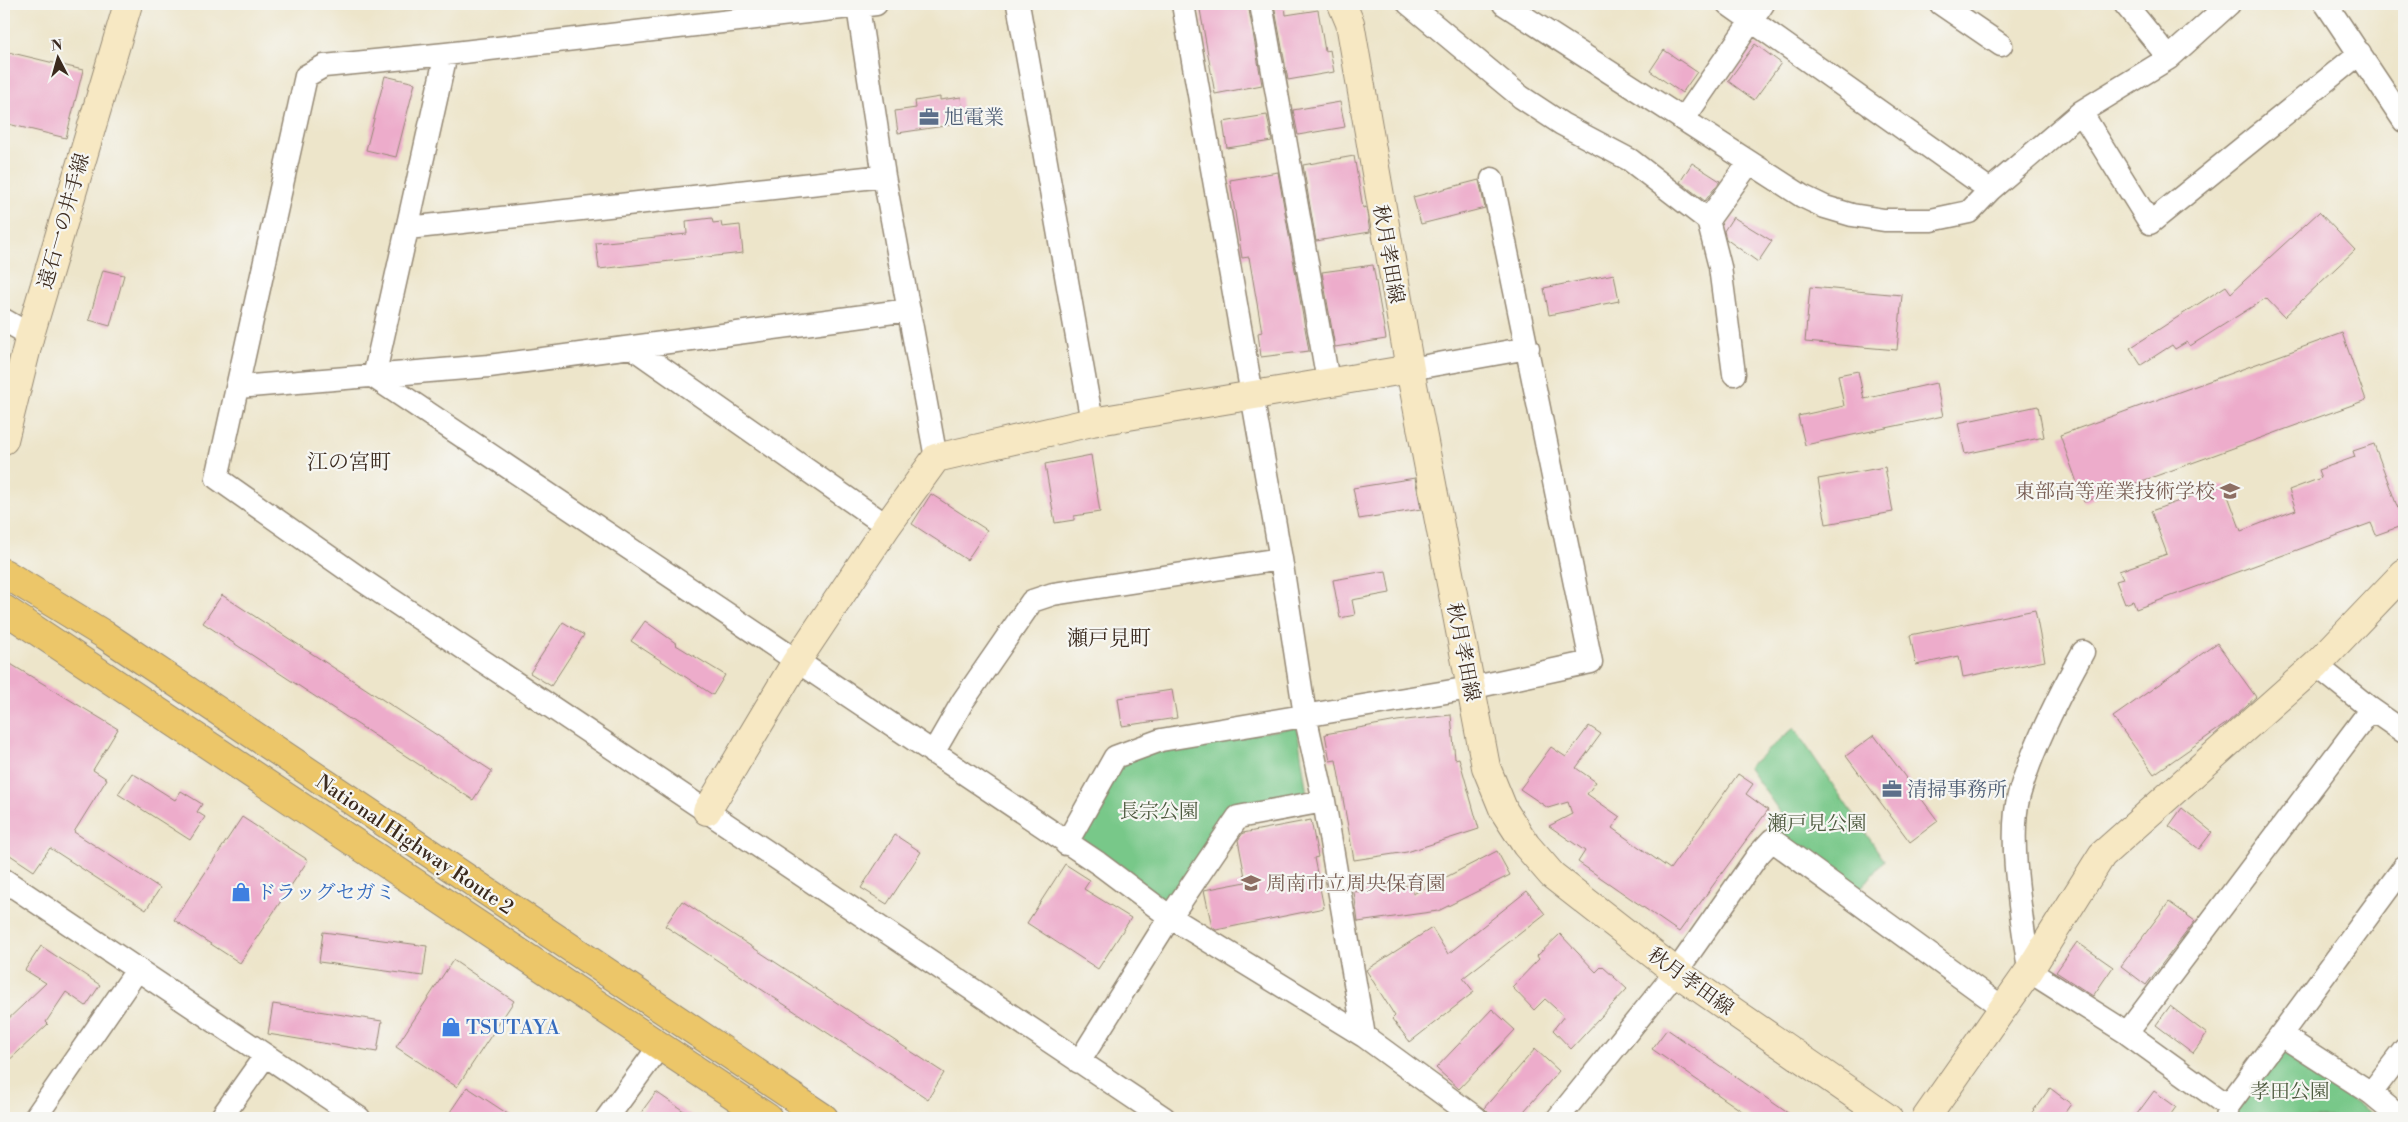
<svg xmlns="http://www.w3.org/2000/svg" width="2408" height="1122" viewBox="0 0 2408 1122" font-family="'Libre Bodoni','Noto Serif JP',serif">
<rect width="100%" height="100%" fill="#f6f6f2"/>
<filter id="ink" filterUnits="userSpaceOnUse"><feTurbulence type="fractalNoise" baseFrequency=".02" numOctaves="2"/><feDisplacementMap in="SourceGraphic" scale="10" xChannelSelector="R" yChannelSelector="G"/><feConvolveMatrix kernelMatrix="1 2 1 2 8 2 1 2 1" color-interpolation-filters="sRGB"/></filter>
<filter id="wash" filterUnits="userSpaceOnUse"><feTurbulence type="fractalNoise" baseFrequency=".0096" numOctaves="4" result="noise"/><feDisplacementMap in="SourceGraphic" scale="20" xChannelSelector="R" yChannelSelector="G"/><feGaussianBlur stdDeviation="1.12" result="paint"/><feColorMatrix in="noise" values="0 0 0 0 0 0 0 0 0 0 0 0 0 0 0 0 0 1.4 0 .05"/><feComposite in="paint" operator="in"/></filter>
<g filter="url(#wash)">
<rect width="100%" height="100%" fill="#ede5ca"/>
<!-- green -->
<path fill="#78c889" stroke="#5a7954" d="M1297 727 1307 794 1239 805 1228 814 1167 904 1078 836 1119 765 1150 751Z
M1794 728 1884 860 1857 894 1770 832 1782 815 1748 767Z
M2284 1053 2379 1118H2236L2237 1110Z"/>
<g id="blocks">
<!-- building -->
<path fill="#edaccb" d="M1199 4H1248L1262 85 1215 94Z
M1274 4H1285L1286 15 1318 10 1325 51 1330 50 1334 72 1288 80Z
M1755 44 1781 63 1754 100 1728 81Z
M1664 50 1697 72 1682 93 1650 71Z
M4 51 83 70 66 138 4 123Z
M385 76 415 83 396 157 366 150Z
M940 97V100L961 97 964 123 898 133 895 111 916 108 915 101Z
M1340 102 1345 127 1298 135 1293 110Z
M1267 115 1272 141 1227 148 1223 122Z
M1354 156 1363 208 1366 207 1370 232 1316 241 1303 165Z
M1692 163 1720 181 1705 201 1680 182Z
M1278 172 1309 351 1261 357 1258 333 1262 332 1249 257 1242 258 1230 180Z
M1479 180 1485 208 1421 224 1413 197Z
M2319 212 2355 250 2284 317 2266 298 2190 346 2187 342 2175 349 2172 345 2141 365 2130 348 2226 286 2231 293Z
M1733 217 1772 241 1758 262 1726 239 1724 231Z
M712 218 713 223 721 222 722 227 740 225 743 253 599 269 596 243 687 234 686 221Z
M1373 265 1386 339 1335 347 1322 272Z
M103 270 124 275 110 326 89 320Z
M1614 274 1619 301 1549 315 1544 288Z
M1810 287 1902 295 1897 350 1805 342Z
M2342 333 2366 400 2084 502 2060 435Z
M1858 371 1864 399 1936 383 1943 416 1805 445 1798 416 1844 406 1838 375Z
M2038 406 2044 437 1965 454 1958 423Z
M2374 444 2404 525 2376 535 2371 523 2136 609 2133 601 2125 604 2116 581 2123 579 2119 571 2167 554 2151 511 2224 485 2241 531 2296 510 2289 490 2321 478 2318 470 2355 457 2353 451Z
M1091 455 1100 512 1074 516V520L1055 523 1045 464Z
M1885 467 1893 512 1826 524 1818 479Z
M1415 478 1421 509 1359 519 1353 488Z
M931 494 987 530 967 560 912 524Z
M1386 571 1390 593 1352 600 1355 615 1340 618 1333 580Z
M222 595 492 771 473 800 203 623Z
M2035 610 2045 661 1963 677 1959 656 1916 665 1910 635Z
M645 621 677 644 676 645 725 675 713 695 631 641Z
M563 622 584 635 551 686 530 673Z
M2217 643 2256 697 2227 723 2154 774 2113 717Z
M4 660 118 729 93 770 107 779 74 832 160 888 146 910 50 848 34 871 4 851Z
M1172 690 1177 718 1122 726 1118 698Z
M1451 715 1455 759 1459 758 1479 829 1407 852 1354 860 1336 760 1330 761 1325 734 1397 721Z
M1589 726 1601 734 1576 768 1596 782 1587 794 1620 817 1612 828 1670 869 1738 774 1753 784 1746 794 1768 810 1679 932 1578 862 1585 851 1549 826 1572 814 1568 802 1548 808 1520 789 1551 747 1566 757Z
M1874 735 1938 821 1910 842 1846 756Z
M132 773 175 800 181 791 202 804 197 812 205 817 190 840 118 794Z
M2182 808 2212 832 2199 849 2169 826Z
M242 817 308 860 240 963 174 920Z
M1311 820 1318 857 1314 858 1324 908 1216 930 1212 927 1204 890 1246 882 1238 840 1243 833Z
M895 835 921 852 887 904 861 888Z
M1497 851 1510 875 1438 911 1358 922 1354 892 1412 885 1413 894Z
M1065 864 1090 880 1084 889 1131 918 1098 969 1027 923Z
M1527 891 1545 914 1463 978 1474 992 1410 1042 1392 1019 1395 1016 1366 970 1432 928 1448 954Z
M682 901 944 1073 928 1099 665 926Z
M2169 902 2195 921 2146 985 2121 966Z
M323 932 427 946 423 976 319 962Z
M1560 934 1596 972 1602 966 1627 989 1571 1049 1553 1030 1564 1016 1545 999 1534 1010 1512 987 1539 959 1537 956Z
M2077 942 2113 967 2093 996 2056 972Z
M41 946 100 985 86 1006 66 992 46 1022 48 1024 4 1065V1023L46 983 25 970Z
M453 960 514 1001 457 1087 396 1047Z
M273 1004 382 1021 377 1052 268 1034Z
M2170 1006 2207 1034 2193 1053 2156 1025Z
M1492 1009 1515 1030 1459 1089 1436 1068Z
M1667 1029 1795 1118H1752L1652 1049Z
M1535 1049 1559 1071 1518 1118H1494L1484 1108Z
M467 1087 514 1118H446Z
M2050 1088 2071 1104 2061 1118H2028Z
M2154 1091 2176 1107 2168 1118H2134Z
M656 1092 694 1118H637Z"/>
</g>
</g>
<g filter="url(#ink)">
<use href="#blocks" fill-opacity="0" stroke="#948874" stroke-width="1"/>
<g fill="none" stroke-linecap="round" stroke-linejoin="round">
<defs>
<path id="street" d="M876 4 446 54 324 66 306 76 217 478 362 580 1164 1118
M1018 4 1092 422
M1183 4 1281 559 1305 715 1324 801 1364 1036
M1261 4 1328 381
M1409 4 1521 97 1562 124 1630 160 1708 220
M1504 4 1802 196 1825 207 1852 215 1884 220H1931L1969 212 1990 190 2081 112 2169 58 2229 4
M1728 4 1990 190
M1941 4 2001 45
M2125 4 2169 58
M2326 4 2404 121
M858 7 884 176 936 458
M2081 112 2150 223 2360 53
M1683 120 1763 4
M408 228 884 176
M4 320 30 335
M633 348 887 526
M1410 369 1528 348
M1734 374 1720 267 1708 220 1749 163
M374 377 1098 863 1170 917 1364 1036 1476 1118
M374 377 446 54
M239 387 489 366 909 310
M2083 652C2058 697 2033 746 2019 795 2007 841 2023 923 2029 971L2127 1033 2228 1106
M2316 665 2371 709 2404 732
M933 753 963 701 1032 601 1053 594 1281 559
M1066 844 1115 757 1161 740 1470 688 1591 662 1492 179
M4 880 359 1118
M2127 1033 2371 709
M2281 1035 2371 1093 2401 1118
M1079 1062 1170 917 1238 817 1324 801
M2371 1093 2404 1050
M35 1118 138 969
M221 1118 265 1056
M607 1118 659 1047
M1558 1118 1676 972 1758 855 1772 840 2003 1008
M2226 1118 2228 1106 2404 867"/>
<path id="secondary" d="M1342 4 1350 23 1410 369 1486 767 1504 811 1526 845 1552 875 1676 972 1888 1118
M4 440 30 335 128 4
M707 811 796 662 887 526 936 458 1092 422 1410 369
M1926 1118 2029 971 2102 855 2316 665 2404 573"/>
<path id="highway" d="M4 573 105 635 824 1118
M4 609 768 1118"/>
</defs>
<!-- street casing -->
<use href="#street" stroke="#948874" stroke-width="25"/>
<!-- secondary casing -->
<use href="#secondary" stroke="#948874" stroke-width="30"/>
<!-- highway casing -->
<use href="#highway" stroke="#948874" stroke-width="30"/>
<!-- street -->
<use href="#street" stroke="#fff" stroke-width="22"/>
<!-- secondary -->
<use href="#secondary" stroke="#f7e8c3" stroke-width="28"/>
<!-- highway -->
<use href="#highway" stroke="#ecc669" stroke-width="28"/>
</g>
</g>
<!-- icons -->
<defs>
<symbol id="office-bare" viewBox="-9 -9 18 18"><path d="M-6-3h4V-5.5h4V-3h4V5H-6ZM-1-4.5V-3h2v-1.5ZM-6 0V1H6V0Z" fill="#5c6f8a" stroke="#f6f6f2" stroke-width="2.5" paint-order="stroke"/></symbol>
<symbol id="university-bare" viewBox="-9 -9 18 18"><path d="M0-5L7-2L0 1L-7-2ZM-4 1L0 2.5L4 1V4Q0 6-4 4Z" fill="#8d6e63" stroke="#f6f6f2" stroke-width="2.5" paint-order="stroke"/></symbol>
<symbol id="school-bare" viewBox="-9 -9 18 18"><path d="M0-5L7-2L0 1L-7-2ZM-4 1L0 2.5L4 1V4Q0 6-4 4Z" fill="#8d6e63" stroke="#f6f6f2" stroke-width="2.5" paint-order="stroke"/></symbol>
<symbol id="shop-bare" viewBox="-9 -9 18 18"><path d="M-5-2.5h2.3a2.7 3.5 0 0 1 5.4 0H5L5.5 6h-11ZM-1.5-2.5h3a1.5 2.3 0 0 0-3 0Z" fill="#3f7fe0" stroke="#f6f6f2" stroke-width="2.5" paint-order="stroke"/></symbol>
</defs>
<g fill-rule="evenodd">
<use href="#office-bare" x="915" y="103" width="28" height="28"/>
<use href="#university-bare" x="2216" y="477" width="28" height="28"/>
<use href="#office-bare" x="1878" y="775" width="28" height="28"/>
<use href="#school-bare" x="1237" y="869" width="28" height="28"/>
<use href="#shop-bare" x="227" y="878" width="28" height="28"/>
<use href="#shop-bare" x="437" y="1013" width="28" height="28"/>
</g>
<g text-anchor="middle" stroke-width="4.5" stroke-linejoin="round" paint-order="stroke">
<!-- service labels -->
<g font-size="20" fill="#4e5e75" stroke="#f6f6f2" text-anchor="start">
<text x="944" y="124">旭電業</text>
<text x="1907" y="796">清掃事務所</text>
</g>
<!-- street labels -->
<g font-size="20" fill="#3b2a1e" stroke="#f6f6f2">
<text transform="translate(63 221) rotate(-74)" y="7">遠石一の井手線</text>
<text transform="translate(1389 254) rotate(80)" y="7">秋月孝田線</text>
<text transform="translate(1464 652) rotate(79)" y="7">秋月孝田線</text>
<text transform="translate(415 844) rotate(34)" y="7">National Highway Route 2</text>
<text transform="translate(1691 981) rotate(36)" y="7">秋月孝田線</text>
</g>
<!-- education labels -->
<g font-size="20" fill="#785e54" stroke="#f6f6f2" text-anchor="end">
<text x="2215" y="498">東部高等産業技術学校</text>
<text x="1266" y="890" text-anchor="start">周南市立周央保育園</text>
</g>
<!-- park labels -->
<g font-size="20" fill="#4d593e" stroke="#f6f6f2">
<text x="1159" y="818">長宗公園</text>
<text x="1817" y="830">瀬戸見公園</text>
<text x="2290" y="1098">孝田公園</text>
</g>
<!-- shop labels -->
<g font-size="20" fill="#366cbe" stroke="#f6f6f2" text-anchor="start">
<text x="256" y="899">ドラッグセガミ</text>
<text x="466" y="1034">TSUTAYA</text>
</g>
<!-- neighbourhood labels -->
<g font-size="21" fill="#3b2a1e" stroke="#f6f6f2">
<text x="349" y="469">江の宮町</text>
<text x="1109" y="645">瀬戸見町</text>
</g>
</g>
<!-- margin -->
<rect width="2408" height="1122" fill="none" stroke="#f6f6f2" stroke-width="20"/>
<!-- north arrow -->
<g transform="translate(58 58) rotate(354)" stroke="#f6f6f2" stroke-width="4" paint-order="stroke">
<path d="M0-4L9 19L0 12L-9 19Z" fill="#3b2a1e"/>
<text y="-8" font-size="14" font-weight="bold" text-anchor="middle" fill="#3b2a1e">N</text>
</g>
</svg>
